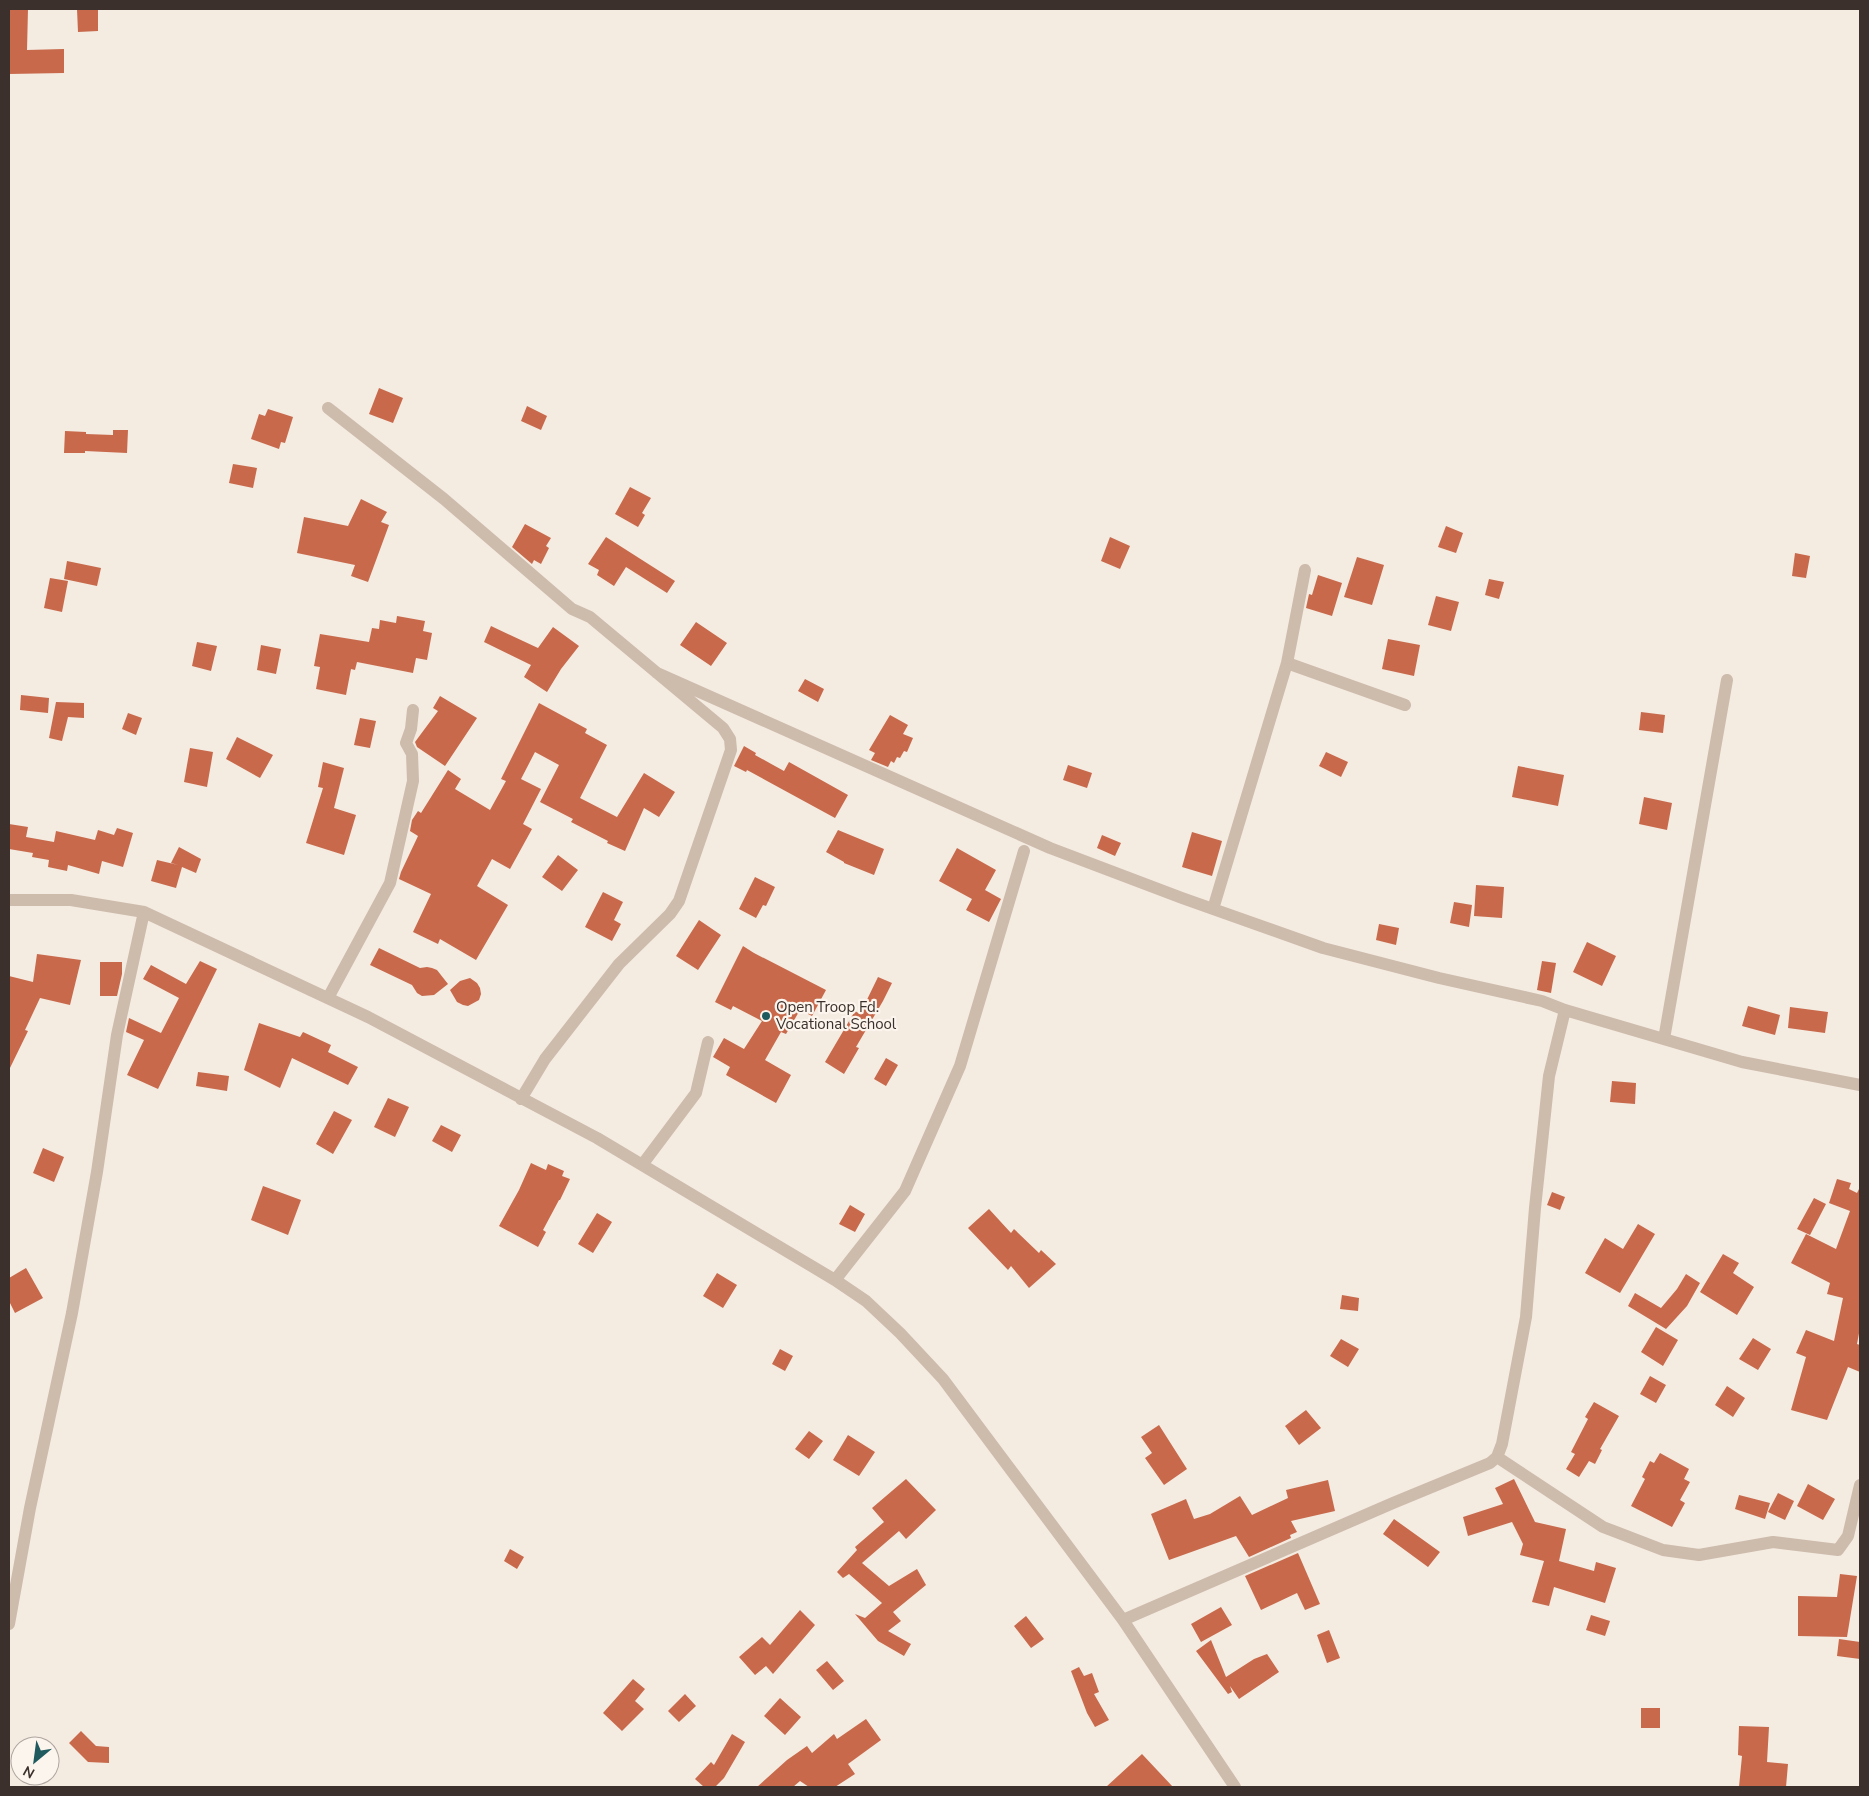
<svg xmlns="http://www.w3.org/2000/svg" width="1869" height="1796" viewBox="0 0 1869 1796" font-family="'Nunito Sans',sans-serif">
<rect width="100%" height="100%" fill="#f4ebe1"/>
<!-- building -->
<path fill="#c8694b" d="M9 9H28L27 50 64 49V73L9 74Z
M77 9H98V31L78 32Z
M379 388 403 398 393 423 369 414Z
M527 406 547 416 541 430 521 421Z
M268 409 293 417 285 443 281 442 279 449 251 439 259 414 265 416Z
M113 430H128L127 453 85 451V453H64L65 431 86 432V434L113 435Z
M233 464 257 468 253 488 229 483Z
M630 487 651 498 642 513 645 515 638 527 615 514Z
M361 499 387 512 381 522 389 525 368 582 351 576 355 565 297 553 304 517 348 526Z
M525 524 551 538 546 546 549 548 541 564 534 560 532 564 512 547Z
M1446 526 1463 533 1456 553 1438 547Z
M606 537 675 581 667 593 626 567 614 586 597 575 599 570 588 564Z
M1110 537 1130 546 1120 569 1101 561Z
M1795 553 1810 556 1806 578 1792 576Z
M1357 557 1384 565 1372 605 1344 597Z
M67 561 101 568 97 586 64 579Z
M1318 575 1342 583 1332 616 1306 608 1309 594 1312 595Z
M50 578 68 581 62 612 44 608Z
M1489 579 1504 582 1499 599 1485 595Z
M1436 596 1459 602 1451 631 1428 625Z
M397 616 425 621 423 631 432 633 427 660 416 658 413 673 357 662 355 670 351 669 346 695 316 689 320 667 314 666 320 634 369 642 372 628 379 629 380 620 396 623Z
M696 622 727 643 711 666 680 645Z
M491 626 538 648 553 627 579 646 561 669 547 692 524 677 531 665 484 642Z
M1388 639 1420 645 1414 676 1382 669Z
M197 642 217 646 211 671 192 666Z
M261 645 281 649 276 674 257 670Z
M805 679 824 689 818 702 798 691Z
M21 695 49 698 48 713 20 710Z
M440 696 477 718 445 766 417 747 415 742 438 711 433 708Z
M56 702 84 703V718L68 717 62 741 49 738Z
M539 703 587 729 585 733 607 745 580 798 617 817 644 773 675 792 659 817 644 808 625 851 607 843 608 841 571 822 573 819 540 802 559 765 535 752 521 779 541 789 523 824 532 829 510 869 492 859 477 886 508 905 476 960 440 939 438 944 413 932 431 894 399 879 401 872 418 836 410 831 412 820 418 811 421 813 448 770 461 779 455 789 490 810 506 781 501 779Z
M1641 712 1665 715 1663 733 1639 730Z
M128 713 142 718 136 735 122 729Z
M890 715 908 725 903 734 913 738 907 752 904 751 900 758 897 757 894 763 891 761 888 767 871 760 875 753 869 750Z
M360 718 376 721 370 748 354 745Z
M237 737 273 755 260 778 226 759Z
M744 746 756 753 755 755 784 771 789 762 848 795 835 818 747 770 746 772 734 766Z
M190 748 213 752 207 787 184 782Z
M1326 752 1348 762 1341 777 1319 766Z
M323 762 344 768 334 808 356 815 344 855 306 843 323 788 318 787Z
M1068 765 1092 773 1087 788 1063 780Z
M1518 766 1564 775 1558 806 1512 797Z
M1644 797 1672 803 1667 830 1639 824Z
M9 824 28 827 26 837 54 842 56 831 95 840 98 830 114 835 117 828 133 833 123 867 102 861 99 874 68 865 67 871 48 867 49 860 32 857 33 853 9 849Z
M838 830 884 849 874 875 844 863V862L826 852Z
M1192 832 1222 841 1212 876 1182 867Z
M1102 835 1121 843 1115 856 1097 848Z
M179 847 201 859 196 873 182 867 176 888 151 881 157 860 178 865 171 863Z
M957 848 996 870 985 890 1001 899 989 922 966 910 972 899 939 881Z
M558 855 578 870 562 891 542 877Z
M755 877 775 887 766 906 763 905 756 918 739 909Z
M1476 885 1504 887 1502 918 1474 916Z
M603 892 623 902 614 920 621 924 612 941 585 927Z
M1454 902 1472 905 1469 927 1450 923Z
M699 920 721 935 698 970 676 956Z
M1379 924 1399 928 1396 945 1376 940Z
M1587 942 1616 956 1602 986 1573 972Z
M743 946 754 953 826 990 812 1016 800 1010 786 1034 781 1032 765 1060 791 1075 776 1103 726 1075 730 1067 713 1057 724 1038 744 1049 762 1021 733 1006 731 1010 715 1002Z
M379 948 420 968 427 967 432 968 437 970 448 984 434 995 422 996 417 993 412 985 370 965Z
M37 954 81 960 70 1005 40 998 25 1030 28 1031 9 1070V976L33 982Z
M200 961 217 969 158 1089 127 1075 144 1040 126 1032 129 1018 161 1033 179 998 143 979 151 965 186 984Z
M1542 961 1556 963 1551 993 1537 990Z
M100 962H122V974L117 996H100Z
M878 977 892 983 883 1001 856 1047 859 1048 844 1074 825 1062 855 1011 860 1014Z
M470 978 477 983 480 988 481 994 479 1000 468 1006 463 1005 457 1002 450 990 460 981Z
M1748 1006 1780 1015 1775 1035 1742 1026Z
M1790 1007 1828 1012 1825 1033 1788 1028Z
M259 1023 300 1037 303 1032 331 1045 328 1052 358 1067 348 1085 292 1058 280 1088 244 1070Z
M886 1058 898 1065 886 1086 874 1079Z
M198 1072 229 1076 227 1091 196 1086Z
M1612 1081 1636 1083 1635 1104 1610 1102Z
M388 1098 409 1107 395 1137 374 1127Z
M334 1111 352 1120 333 1154 316 1144Z
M441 1125 461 1135 452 1152 432 1141Z
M43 1148 64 1157 54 1182 33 1173Z
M531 1163 546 1170 548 1164 564 1171 562 1176 570 1179 560 1200H559L543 1230 546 1232 538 1247 499 1226 519 1190Z
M1837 1179 1851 1183 1849 1189 1857 1193 1859 1189H1860V1328L1857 1344 1860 1345V1372L1848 1367 1827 1420 1791 1410 1806 1357 1796 1353 1806 1330 1834 1341 1843 1298 1827 1294 1830 1283 1791 1263 1806 1234 1836 1249 1850 1211 1829 1203Z
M263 1186 301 1200 288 1235 251 1220Z
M1552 1192 1565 1197 1560 1210 1547 1205Z
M1814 1198 1826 1204 1810 1235 1797 1229Z
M850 1205 865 1214 855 1232 839 1224Z
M989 1209 1011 1233 1014 1229 1039 1253 1041 1250 1056 1264 1029 1288 1011 1266 1008 1270 968 1228Z
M597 1213 612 1222 593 1253 578 1244Z
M1638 1224 1655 1234 1620 1293 1585 1273 1605 1238 1623 1249Z
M1723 1254 1739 1263 1733 1273 1754 1287 1737 1315 1700 1292Z
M26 1268 43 1298 15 1313 9 1301V1278Z
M717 1273 737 1285 723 1308 703 1296Z
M1686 1274 1700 1283 1687 1306 1666 1329 1628 1306 1635 1293 1661 1308 1677 1289Z
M1342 1295 1359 1298 1358 1311 1340 1309Z
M1656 1327 1678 1340 1663 1366 1641 1352Z
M1753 1338 1771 1349 1758 1370 1739 1359Z
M1341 1339 1359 1349 1348 1367 1330 1356Z
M780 1349 793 1356 785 1371 772 1364Z
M1650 1376 1666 1385 1656 1403 1640 1394Z
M1727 1386 1745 1398 1733 1417 1715 1405Z
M1594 1402 1619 1416 1600 1449 1602 1450 1595 1464 1589 1461 1579 1477 1566 1469 1575 1454 1571 1452 1588 1419 1585 1417Z
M1306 1410 1321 1428 1299 1445 1285 1426Z
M1159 1425 1187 1469 1164 1485 1145 1458 1152 1453 1141 1437Z
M809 1431 823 1441 809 1459 795 1449Z
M848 1435 875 1452 859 1476 833 1460Z
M1660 1453 1689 1469 1684 1479 1690 1482 1680 1500 1685 1503 1672 1527 1631 1506 1645 1479 1642 1477 1650 1461 1654 1463Z
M906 1479 936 1510 906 1539 899 1531 862 1563 889 1586 917 1569 926 1585 893 1612 901 1621 888 1631 911 1644 904 1656 878 1641 855 1614 865 1618 882 1603 849 1574 843 1578 837 1572 857 1550 855 1547 884 1522 872 1508Z
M1514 1479 1535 1522 1566 1529 1559 1561 1594 1571 1596 1562 1616 1568 1605 1603 1554 1587 1549 1606 1532 1602 1544 1561 1520 1555 1523 1544 1512 1522 1468 1536 1463 1517 1503 1504 1495 1488Z
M1328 1480 1335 1511 1291 1521 1297 1532 1290 1535 1291 1538 1249 1557 1236 1536 1169 1560 1151 1514 1186 1499 1194 1519 1210 1514 1240 1496 1252 1515 1288 1498 1286 1490Z
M1808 1484 1835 1499 1823 1520 1797 1506Z
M1778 1493 1794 1501 1785 1520 1768 1512Z
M1739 1495 1770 1503 1765 1519 1735 1509Z
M1394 1519 1440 1552 1428 1567 1383 1534Z
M510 1549 524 1557 517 1569 504 1561Z
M1298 1553 1320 1604 1305 1610 1297 1593 1261 1610 1245 1576Z
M1840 1574 1857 1576 1847 1637 1798 1636V1596L1837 1597Z
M1221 1607 1232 1625 1201 1642 1191 1624Z
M800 1610 815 1625 773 1674 766 1666 755 1675 739 1657 762 1637 770 1645Z
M1591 1615 1610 1621 1605 1636 1586 1630Z
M1026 1616 1044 1639 1031 1648 1014 1626Z
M1329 1630 1340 1658 1327 1663 1317 1635Z
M1839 1639 1860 1642V1659L1837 1656Z
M1211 1640 1226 1677 1254 1659 1267 1654 1279 1672 1239 1699 1230 1686 1232 1692 1228 1694 1196 1651Z
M827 1661 844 1681 833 1690 816 1670Z
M1079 1667 1084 1676 1092 1673 1099 1692 1094 1694 1109 1720 1095 1727 1087 1713 1071 1671Z
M633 1679 645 1689 635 1701 644 1709 622 1731 603 1713Z
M685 1694 696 1706 679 1722 668 1711Z
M780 1698 801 1717 785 1735 764 1716Z
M1641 1708H1660V1728H1641Z
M866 1719 881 1740 848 1764 855 1774 835 1787H809L800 1781 793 1787H757L787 1760 807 1746 812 1753 834 1734 837 1739Z
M1739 1726 1769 1727 1767 1762 1788 1764 1786 1787H1739L1742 1756 1738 1755Z
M81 1731 96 1746 109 1747V1763L88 1762 69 1743Z
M732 1734 745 1742 724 1778 715 1787H704L695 1779 711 1762 714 1765Z
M1142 1754 1173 1787H1106Z"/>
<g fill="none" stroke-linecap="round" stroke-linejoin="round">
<!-- street -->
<path stroke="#cdbbac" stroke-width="12" d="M328 408 444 499 572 609 590 617 723 728 730 739 731 750 679 901 670 914 619 964 545 1059 521 1099
M1287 663 1305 570
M657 673 1050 848 1182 898 1323 948 1439 978 1542 1001 1565 1010 1742 1062 1860 1085
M9 900H71L144 912 368 1017 597 1138 835 1280 866 1301 900 1333 943 1379 1123 1620 1235 1787
M1213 909 1287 663 1405 705
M328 998 390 883 413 781 412 754 406 743 411 729 413 710
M1664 1039 1727 680
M642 1165 696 1093 708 1042
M835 1280 905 1191 960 1066 1024 851
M1497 1457 1603 1527 1663 1550 1699 1555 1773 1542 1838 1550 1848 1536 1860 1485
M1123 1620 1393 1503 1490 1463 1497 1457 1502 1444 1526 1317 1535 1208 1549 1076 1565 1010
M9 1624 30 1508 72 1313 97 1172 117 1035 144 912"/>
</g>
<!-- markers -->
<circle fill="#1f5a5e" stroke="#fbf5ee" stroke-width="2" cx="766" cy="1016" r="5"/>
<g text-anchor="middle" stroke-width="4.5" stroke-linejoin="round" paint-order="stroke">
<!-- poi labels -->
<g font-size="15" fill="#3b302b" stroke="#fbf5ee" text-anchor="start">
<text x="776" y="1012">Open Troop Fd.<tspan x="776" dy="17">Vocational School</tspan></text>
</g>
</g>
<!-- border -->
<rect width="1869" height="1796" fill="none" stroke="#3b302b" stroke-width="20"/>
<!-- north arrow -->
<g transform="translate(35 1761) rotate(209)"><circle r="24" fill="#fbf5ee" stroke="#aea6a0"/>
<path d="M0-4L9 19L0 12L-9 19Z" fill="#1f5a5e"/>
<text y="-8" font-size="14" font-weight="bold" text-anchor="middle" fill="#3b302b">N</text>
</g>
</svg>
